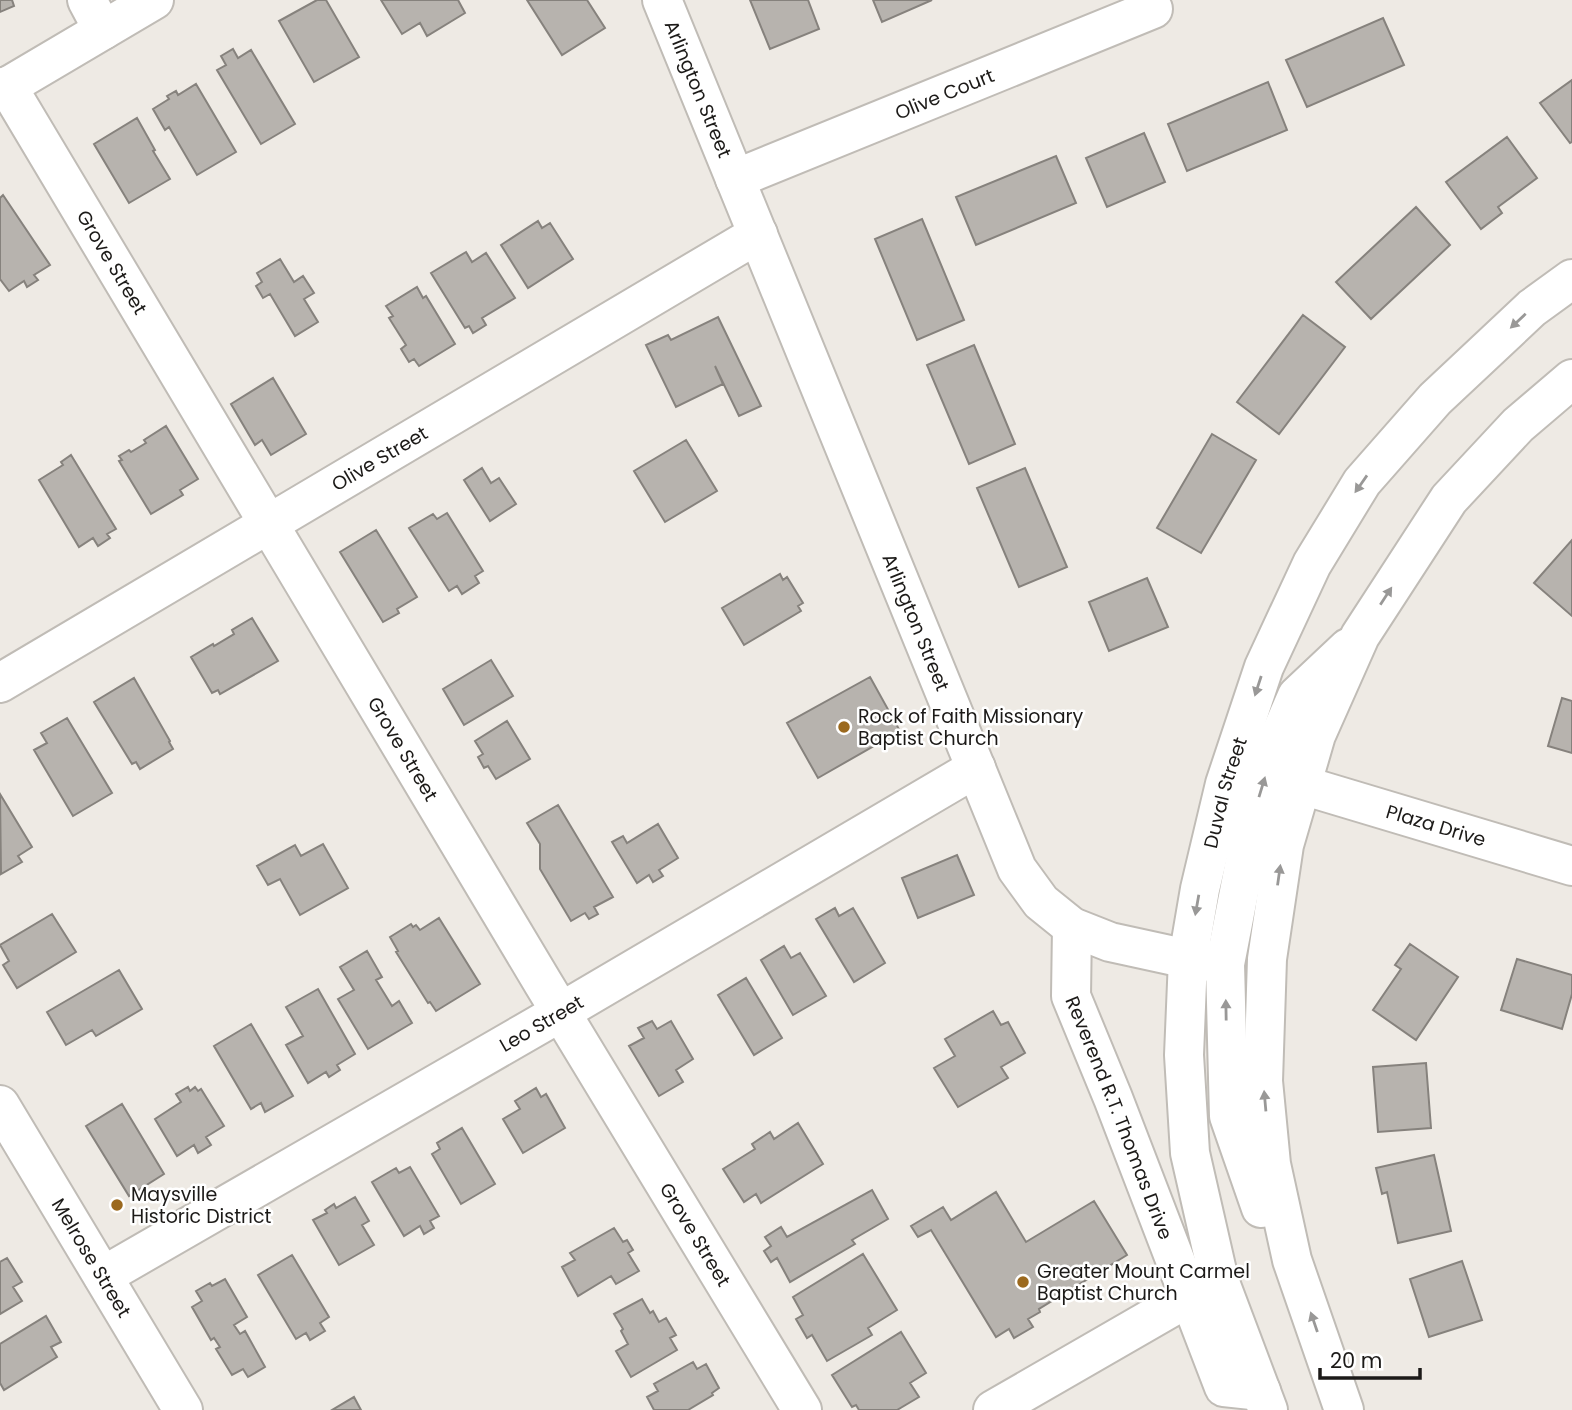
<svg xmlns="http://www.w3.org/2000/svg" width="1572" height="1410" viewBox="0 0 1572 1410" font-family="Poppins,sans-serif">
<rect width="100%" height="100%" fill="#eeeae4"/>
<!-- building -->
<path fill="#b7b3ae" stroke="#86827d" stroke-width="2" d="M0 0H12L14 6 0 12Z
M317 0H326L359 57 314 82 279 21Z
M381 0H458L465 13 427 36 420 23 402 34Z
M527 0H587L605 28 562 55Z
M750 0H808L819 29 770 49Z
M873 0H932L882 22Z
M1383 18 1404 65 1307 107 1286 60Z
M233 49 238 58 251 50 295 124 261 144 217 70 226 65 221 56Z
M1572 80V142L1570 143 1540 103Z
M1268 82 1287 130 1187 171 1168 124Z
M196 84 236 152 197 175 169 127 165 130 153 109 169 99 167 96 176 91 178 95Z
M137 118 155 150 153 151 170 179 129 203 94 144Z
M1144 133 1165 182 1107 207 1086 158Z
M1507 137 1537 178 1498 207 1502 213 1481 229 1446 182Z
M1056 156 1076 203 976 245 956 197Z
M3 195 50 265 34 275 38 280 27 287 24 281 9 291 0 279V198Z
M1416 207 1450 245 1371 319 1336 282Z
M922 219 964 320 917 340 875 239Z
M538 221 542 228 550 223 573 259 528 288 501 245Z
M466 252 472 262 486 253 515 298 482 318 486 325 473 333 469 326 465 328 431 273Z
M280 259 294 282 303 276 314 293 304 299 318 322 295 336 270 294 263 298 256 286 262 282 257 273Z
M417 287 423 298 426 296 455 344 419 366 414 359 409 362 401 349 406 345 389 318 393 316 386 306Z
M1303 315 1345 347 1279 434 1237 402Z
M718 317 761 406 739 416 715 366 723 384 676 407 646 345 668 335 671 340Z
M974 345 1015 444 969 464 927 365Z
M273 378 306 434 271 455 262 440 255 445 231 404Z
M166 426 198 479 180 490 183 495 151 514 119 461 122 460 119 456 129 450 131 452 146 443 144 440Z
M1212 434 1256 460 1201 553 1157 528Z
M686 440 717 491 665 522 634 471Z
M71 455 116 529 107 534 110 538 98 546 93 538 79 547 39 480 63 465 61 462Z
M482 468 491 483 499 478 516 504 490 521 464 480Z
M1025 468 1067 567 1019 587 977 488Z
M447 513 483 571 475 576 479 583 462 594 457 586 449 591 409 528 433 514 437 519Z
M376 530 417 597 397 609 399 613 383 622 340 552Z
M1572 540V616L1534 583Z
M780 574 783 580 787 577 803 603 798 606 801 611 744 645 722 608Z
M1147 578 1168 627 1109 651 1089 602Z
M252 618 278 661 220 694 218 690 212 693 191 657 213 644 214 646 234 634 232 630Z
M491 660 513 696 464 725 443 689Z
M870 677 900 731 818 778 787 723Z
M134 678 170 741 169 742 173 749 140 769 136 762 132 764 94 702Z
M1562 698 1572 701V753L1548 746Z
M67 718 112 793 73 816 34 750 47 743 41 733Z
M507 721 530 759 496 779 488 766 484 768 478 757 483 754 475 741Z
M0 794 32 847 18 856 22 862 1 874Z
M558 805 613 897 594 907 598 914 589 919 585 913 571 921 540 869V844L527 823Z
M658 824 678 858 659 870 663 876 653 882 649 875 637 883 612 842 623 836 627 843Z
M323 844 348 888 300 915 280 879 268 885 257 866 295 845 301 856Z
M957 855 974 895 918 918 902 878Z
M835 908 839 916 853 908 885 963 854 982 816 919Z
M52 914 76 952 17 988 3 965 9 961 0 945Z
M439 918 480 984 436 1011 430 1002 428 1003 396 952 398 951 390 937 411 924 413 927 416 925 420 930Z
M1410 944 1458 977 1416 1040 1373 1010 1401 969 1395 965Z
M784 946 791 958 800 953 826 996 793 1015 761 960Z
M367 951 382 977 376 980 392 1006 399 1001 412 1023 368 1049 338 999 354 990 340 967Z
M1517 959 1572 975V994L1562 1029 1501 1010Z
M119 970 142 1009 96 1036 92 1030 66 1045 47 1012Z
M746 978 782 1038 754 1055 718 995Z
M318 989 355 1054 337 1065 340 1070 329 1077 326 1072 308 1083 286 1045 303 1036 286 1007Z
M993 1011 1001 1025 1008 1022 1025 1053 1001 1067 1008 1078 958 1107 934 1068 955 1056 945 1039Z
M652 1021 657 1029 671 1021 693 1059 676 1070 683 1082 659 1096 629 1046 644 1038 638 1028Z
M251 1024 293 1096 265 1112 261 1103 251 1109 214 1046Z
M1426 1063 1431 1128 1378 1132 1373 1067Z
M188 1087 190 1091 195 1087 198 1091 201 1089 224 1126 206 1137 211 1145 198 1153 194 1145 177 1156 155 1119 181 1102 176 1094Z
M536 1088 541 1097 546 1094 565 1128 523 1153 503 1119 520 1109 515 1101Z
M122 1104 164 1174 129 1196 86 1126Z
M798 1123 823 1164 761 1203 756 1194 744 1202 723 1169 755 1149 752 1144 770 1132 774 1139Z
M462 1128 495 1184 461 1204 432 1154 440 1149 437 1143Z
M1434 1155 1451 1231 1398 1243 1387 1192 1382 1194 1376 1168Z
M410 1167 439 1216 430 1221 434 1228 424 1234 420 1226 404 1236 372 1182 396 1168 399 1173Z
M872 1190 888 1219 852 1240 855 1244 790 1282 777 1258 771 1262 764 1251 771 1246 765 1237 781 1227 787 1237Z
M996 1192 1026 1242 1094 1201 1127 1255 1039 1309 1040 1312 1028 1319 1033 1327 1014 1338 1009 1329 996 1337 931 1230 918 1237 911 1226 943 1207 951 1220Z
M355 1197 369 1221 362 1225 374 1245 339 1265 313 1220 327 1213 325 1210 334 1204 336 1208Z
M614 1228 623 1242 627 1240 633 1250 628 1253 639 1271 616 1284 611 1276 578 1296 562 1267 575 1260 570 1253Z
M863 1254 897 1310 868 1328 872 1335 827 1361 812 1335 807 1338 796 1319 803 1315 793 1297Z
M292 1255 329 1317 320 1323 325 1331 310 1340 306 1333 296 1339 258 1275Z
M7 1258 22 1282 13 1287 22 1301 0 1314V1262Z
M1462 1261 1482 1320 1429 1337 1410 1279Z
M225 1279 247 1317 234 1325 240 1334 245 1331 265 1367 248 1377 243 1369 232 1375 216 1349 220 1347 214 1338 211 1340 192 1307 202 1301 196 1291 210 1283 212 1286Z
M642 1299 650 1313 653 1311 659 1322 666 1318 676 1335 670 1338 677 1350 631 1377 616 1351 628 1344 621 1331 623 1329 614 1314Z
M46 1316 61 1342 51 1347 57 1357 4 1390 0 1383V1344Z
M901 1332 926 1373 910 1383 919 1397 897 1410H859L856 1405 852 1407 832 1375Z
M693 1362 697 1369 706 1364 719 1388 712 1393 713 1395 688 1410H654L647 1397 658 1391 654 1384Z
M354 1397 361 1410H332Z"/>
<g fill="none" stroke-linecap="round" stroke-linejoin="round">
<defs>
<g id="minor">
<path d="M87 0 103 30"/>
<path id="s1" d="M662 0 1017 869 1041 902 1072 927 1110 942 1188 959 1225 964"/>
<path id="s2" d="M7 86 543 983 802 1410"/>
<path d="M0 91 154 0"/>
<path id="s3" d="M735 179 1153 9"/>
<path id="s4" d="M0 683 758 234"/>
<path id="s5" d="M1302 785 1572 866"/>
<path id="s6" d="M1072 927 1071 996 1113 1098 1224 1387 1261 1391"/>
<path id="s7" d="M0 1105 183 1410"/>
<path d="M1261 1208 1229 1116 1225 964 1254 815 1274 749 1297 696 1348 648"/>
<path id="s8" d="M103 1276 561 1012 976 768"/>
<path d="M993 1410 1189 1297"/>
<path id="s9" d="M1268 1410 1219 1280 1190 1153 1184 1055 1188 959 1200 889 1225 784 1264 667 1312 564 1362 482 1435 399 1532 308 1572 279"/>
<path d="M1344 1410 1292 1260 1271 1164 1263 1081 1267 959 1284 845 1316 735 1360 636 1449 499 1518 425 1572 379"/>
</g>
</defs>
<!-- minor casing -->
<use href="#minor" stroke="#c0bcb6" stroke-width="42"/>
<!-- minor -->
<use href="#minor" stroke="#fff" stroke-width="38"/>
</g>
<!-- one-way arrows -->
<defs><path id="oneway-solid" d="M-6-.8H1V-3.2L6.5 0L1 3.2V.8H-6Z" transform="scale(1.75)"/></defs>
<g fill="#999897">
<use href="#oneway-solid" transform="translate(1518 321) rotate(137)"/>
<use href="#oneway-solid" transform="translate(1361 484) rotate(125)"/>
<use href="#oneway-solid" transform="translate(1386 596) rotate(-57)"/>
<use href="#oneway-solid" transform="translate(1258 686) rotate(108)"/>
<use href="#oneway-solid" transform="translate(1262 787) rotate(-73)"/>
<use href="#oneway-solid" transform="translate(1279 875) rotate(-82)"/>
<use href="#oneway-solid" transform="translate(1197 905) rotate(100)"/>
<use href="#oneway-solid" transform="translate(1226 1010) rotate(-91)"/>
<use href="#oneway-solid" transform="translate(1265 1101) rotate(-95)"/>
<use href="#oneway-solid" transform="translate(1314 1322) rotate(-109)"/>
</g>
<!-- markers -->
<g fill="#9b691e" stroke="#fff" stroke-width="2.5">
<circle cx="844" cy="727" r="7"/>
<circle cx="117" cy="1205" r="7"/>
<circle cx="1023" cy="1282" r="7"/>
</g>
<g text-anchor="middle" stroke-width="5" stroke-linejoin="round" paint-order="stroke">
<!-- street labels -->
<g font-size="19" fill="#1c1a18" stroke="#fff">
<text dy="7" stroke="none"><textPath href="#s1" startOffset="96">Arlington Street</textPath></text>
<text dy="7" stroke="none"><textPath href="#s3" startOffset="226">Olive Court</textPath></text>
<text dy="7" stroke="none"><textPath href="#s2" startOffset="205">Grove Street</textPath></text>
<text dy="7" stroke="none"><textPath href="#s4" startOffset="441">Olive Street</textPath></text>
<text dy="7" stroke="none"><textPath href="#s1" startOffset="672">Arlington Street</textPath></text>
<text dy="7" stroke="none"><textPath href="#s2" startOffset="772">Grove Street</textPath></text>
<text dy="7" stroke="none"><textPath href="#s9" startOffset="634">Duval Street</textPath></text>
<text dy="7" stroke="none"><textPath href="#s5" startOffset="140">Plaza Drive</textPath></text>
<text dy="7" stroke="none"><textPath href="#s8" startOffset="506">Leo Street</textPath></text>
<text dy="7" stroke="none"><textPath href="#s6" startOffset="200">Reverend R.T. Thomas Drive</textPath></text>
<text dy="7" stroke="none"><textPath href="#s2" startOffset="1339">Grove Street</textPath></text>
<text dy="7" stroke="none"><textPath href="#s7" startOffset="178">Melrose Street</textPath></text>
</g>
<!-- poi labels -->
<g font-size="19" fill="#1c1a18" stroke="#fff" text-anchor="start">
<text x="858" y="723">Rock of Faith Missionary<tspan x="858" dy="22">Baptist Church</tspan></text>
<text x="131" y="1201">Maysville<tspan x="131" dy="22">Historic District</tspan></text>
<text x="1037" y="1278">Greater Mount Carmel<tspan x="1037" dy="22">Baptist Church</tspan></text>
</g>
</g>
<!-- scale -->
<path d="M1320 1368v10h100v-10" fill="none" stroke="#1c1a18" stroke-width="3.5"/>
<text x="1330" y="1368" font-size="21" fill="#1c1a18" stroke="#ffffff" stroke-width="5" paint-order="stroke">20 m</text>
</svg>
